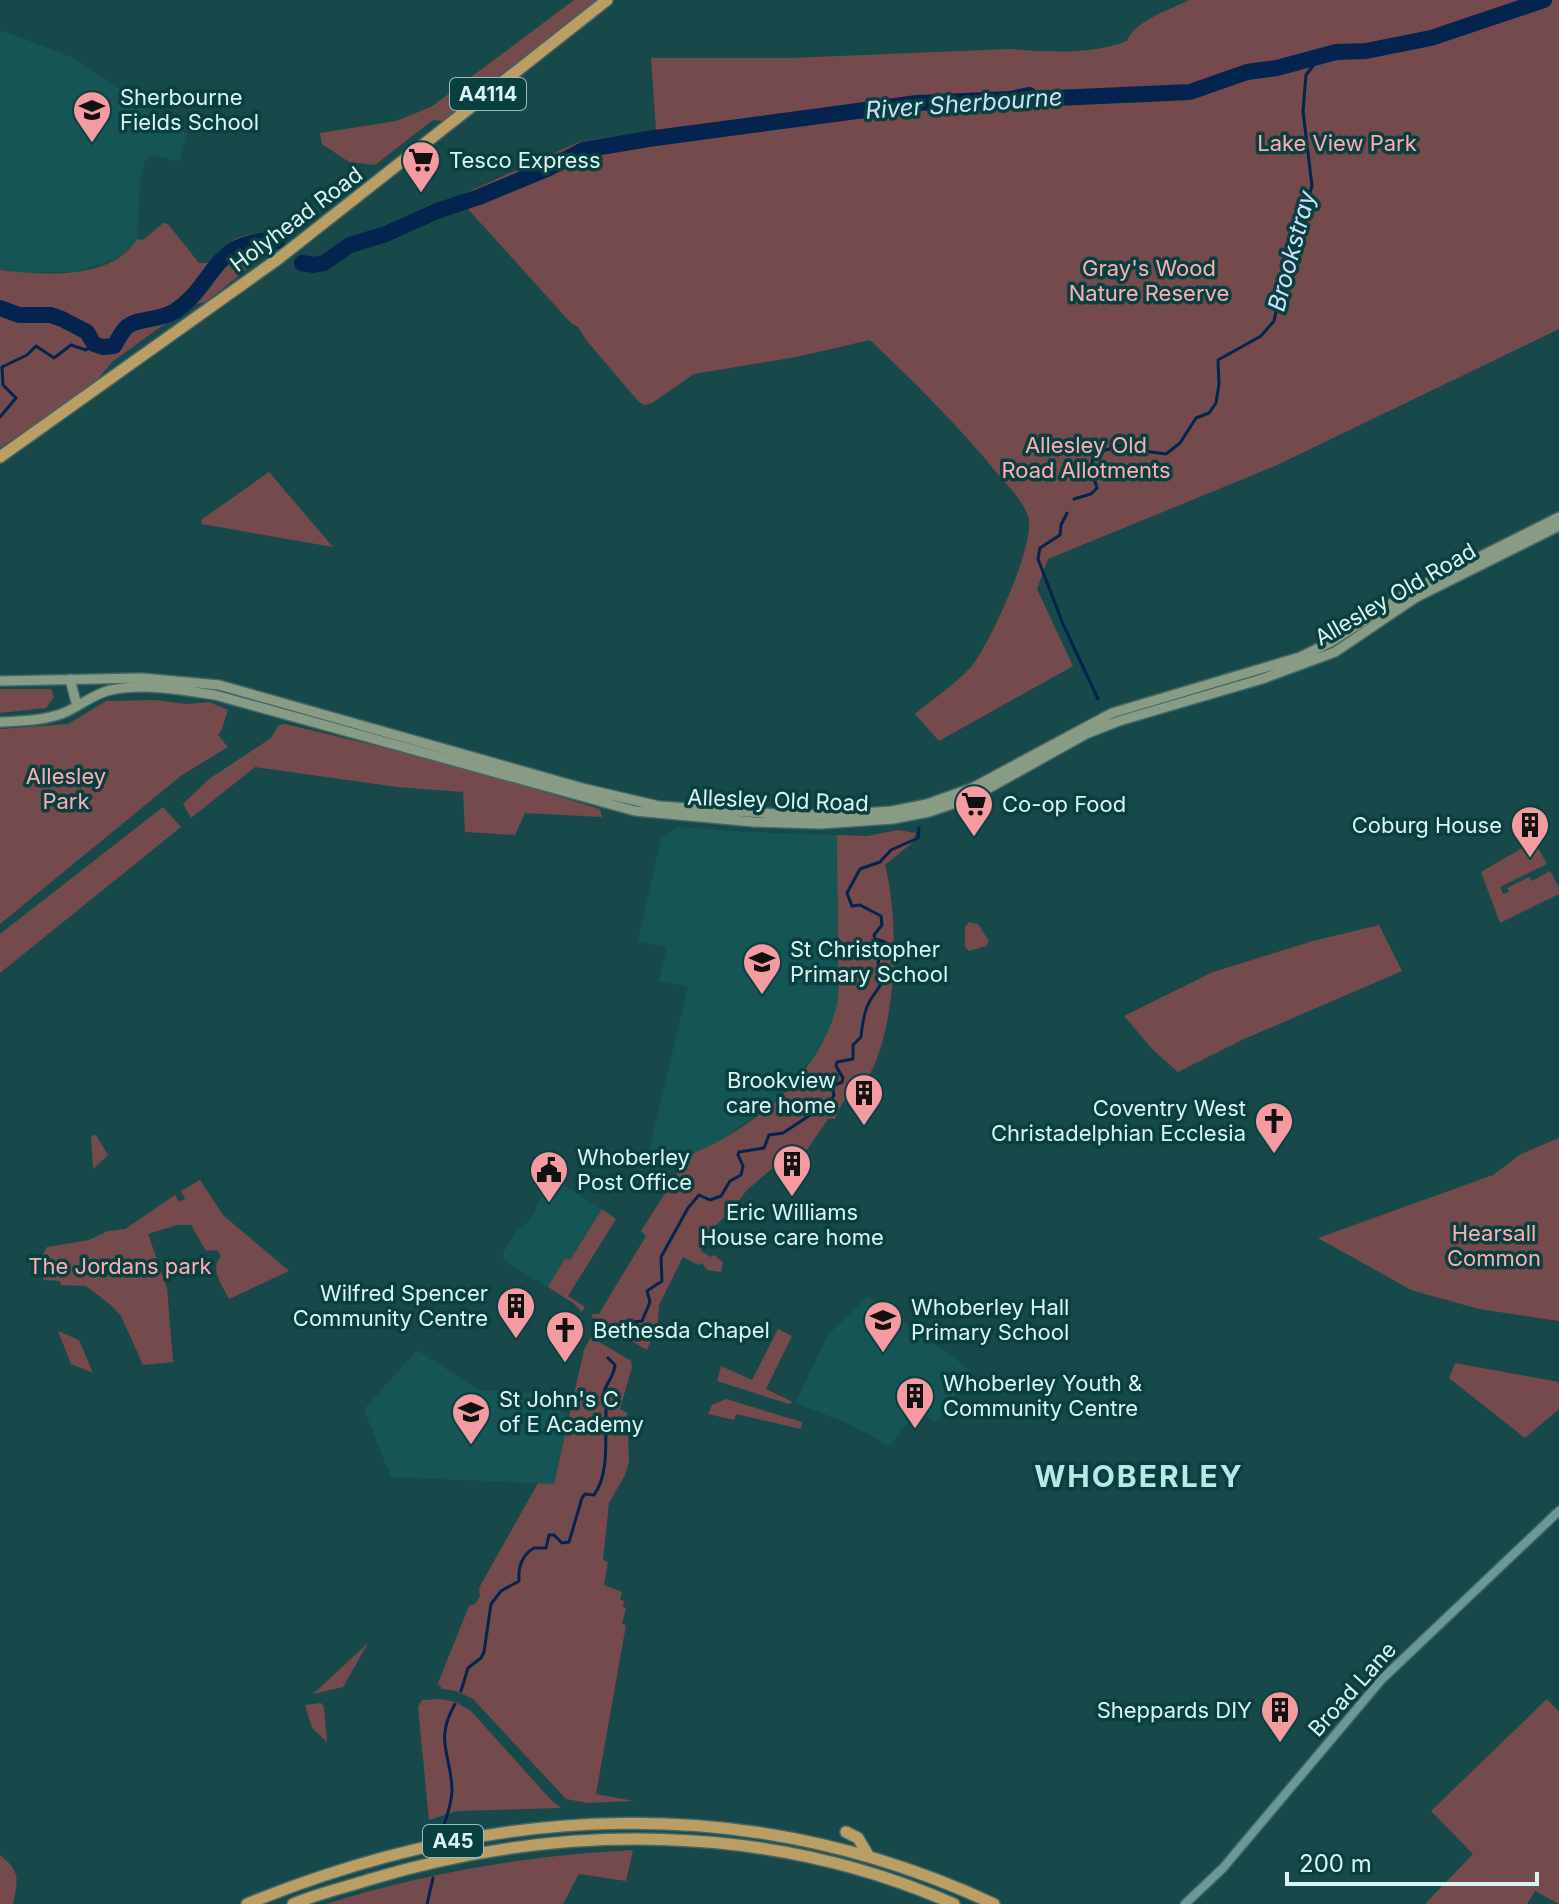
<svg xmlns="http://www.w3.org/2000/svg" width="1559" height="1904" viewBox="0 0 1559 1904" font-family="Inter,sans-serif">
<rect width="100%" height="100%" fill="#18494a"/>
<!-- built -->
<path fill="#155556" d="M0 30 74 58 187 134 179 162 150 154 145 162 140 180 137 239 131 249 121 257 79 271 29 273 0 270Z
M678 827 746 832 837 835V1005L828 1033 814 1056 770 1106 708 1149 672 1161 647 1159 688 987 659 981 667 947 638 941 661 839Z
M552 1178 602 1209 570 1260 565 1258 548 1287 505 1262 502 1255 516 1232 529 1221Z
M868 1296 973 1372 935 1423 917 1410 890 1446 843 1421 795 1403 828 1335Z
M417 1350 478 1390 531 1393 569 1416 554 1484 391 1477 364 1409Z"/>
<!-- green -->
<path fill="#744a4c" d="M574 0H597L443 121 433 120 375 165 349 162 322 144 320 133 396 121 431 107Z
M1189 0H1559V329L1275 466 1048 559 1037 589 1073 666 939 741 915 714C933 699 955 684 971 667 989 646 1037 542 1028 516 1022 499 1007 485 996 472 958 425 914 382 870 340L796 357 694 374 652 403 645 405 639 402 586 340 578 327 571 323 467 208 461 195 579 142 656 130 651 58H790L1009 49C1047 52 1091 55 1127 41 1135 20 1170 10 1189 0Z
M163 223 168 224 199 263H209C232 239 240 229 275 237L271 250 206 302 196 304 159 328 112 362 93 385 0 448V270C42 275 112 281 137 239L143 240Z
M269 472 333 547 202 524 201 520Z
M0 689H51L54 697 46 708 0 713Z
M155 700 187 704 209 702 228 710 221 731 218 735 228 747 182 775 0 924V729L68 724 106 701Z
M285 724 448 763 600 809 602 817 525 813 515 835 465 832 463 792 397 787 255 767 191 818 183 804 209 779 271 738 279 725Z
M163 807 181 827 0 973V934Z
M898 830 916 833 912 843 885 865C900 923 898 1038 862 1087 858 1092 851 1093 847 1097 842 1102 838 1112 835 1119H828L804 1154 792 1151 747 1190 729 1213 701 1239V1251L711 1257 714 1255 723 1262 721 1272 707 1270 702 1263 698 1265 683 1257 659 1305 658 1322 647 1350 591 1317 593 1314H599L646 1236 641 1231 676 1176 682 1158C747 1134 818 1078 836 1008 840 993 838 974 838 959 838 918 837 876 837 835L867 836Z
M1534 841 1547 864 1500 887 1503 894 1509 892 1507 888 1529 877 1532 881 1550 871 1559 888V894L1500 923 1481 872Z
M969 922 978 924 989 941 986 946 969 951 965 947V927Z
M1379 925 1402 971 1242 1040 1178 1072 1153 1050 1124 1016 1213 972 1313 941Z
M96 1135 108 1155 93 1169 91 1136Z
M1559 1138V1321L1479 1309 1411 1290 1318 1238 1493 1175 1521 1154Z
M200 1180 223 1215 289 1271 229 1299C222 1284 209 1270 221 1256L217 1250 206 1251 191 1225H177L148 1234 167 1288 173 1362 143 1365 121 1316 112 1306 86 1286 61 1285 60 1281 43 1280 41 1258 47 1247 89 1240 108 1231 125 1229 175 1195 179 1202 185 1199 181 1191Z
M602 1209 616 1219 568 1296 585 1307 582 1312 573 1303 548 1287 565 1258 570 1260Z
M778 1329 792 1336 766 1389 793 1402 789 1404 717 1381 721 1366 752 1380Z
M58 1331 79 1340 93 1373 71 1364Z
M591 1337 631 1361 632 1367 620 1409 627 1413 629 1462 625 1475 609 1503 603 1560 608 1562 604 1585 622 1592 620 1600 624 1601 623 1607 626 1608 622 1624 626 1625 596 1794 634 1801 588 1803 566 1799 473 1699 456 1691 442 1689 438 1683 469 1606 475 1604 480 1596 479 1588 538 1483 554 1484 584 1350Z
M1455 1363 1559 1382V1409L1525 1438 1449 1378Z
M726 1399 802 1422 801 1429 736 1414 734 1420 708 1414 712 1405Z
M368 1643 343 1687 313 1694 314 1693Z
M441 1699 456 1702 471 1711 551 1800 561 1808 457 1811 429 1820 418 1707 422 1700Z
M1547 1699 1559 1712V1904L1535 1891 1527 1904H1425L1473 1854 1431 1811Z
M321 1703 324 1707 327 1742 312 1728 305 1705Z
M633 1850 626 1881 579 1874 563 1904H326C424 1873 530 1855 633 1850Z
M0 1855C21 1872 18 1879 13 1904H0Z"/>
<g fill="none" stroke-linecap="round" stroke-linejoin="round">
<!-- stream -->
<path stroke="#02244e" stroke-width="3" d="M0 417 16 398 3 385 2 367 27 355 36 346 54 358 71 345 86 350 94 344
M1074 499 1091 494 1097 488C1083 445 1099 456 1128 442L1144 451 1166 454 1180 443 1196 418 1209 413 1216 403 1219 384 1218 360 1261 336 1274 321 1284 275 1312 186 1303 111 1306 75 1320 57
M1067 513 1061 525 1060 535 1040 548 1038 559 1063 624 1098 699
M622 1331 634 1322 642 1321 650 1302 647 1291 662 1281 661 1257 688 1208 699 1195 710 1200 721 1196 730 1181 741 1175 743 1166 738 1155 739 1152 764 1148 769 1135 783 1133 830 1102 834 1095 832 1086 842 1082 843 1078 836 1066 837 1062 853 1059V1045L861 1037C862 1026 865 1008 871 999 880 985 888 980 878 964L879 958 886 955 888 949 885 942 875 939 874 935 882 925 881 916 860 905 852 906 847 893 860 869 880 862 891 850 918 838 919 828
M461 1691 468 1668 481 1658 484 1652 491 1604 501 1591 519 1581C518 1567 522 1555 534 1548H546L549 1535H554L562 1543 569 1542 582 1498 585 1494 594 1495C612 1470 603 1429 607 1398L604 1392C607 1381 614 1377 615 1365L608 1358
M443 1828C447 1816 452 1803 452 1790 451 1753 434 1741 455 1704
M427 1904 433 1878"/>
<!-- river -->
<path stroke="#02244e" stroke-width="16" d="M302 263 314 265 324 263 350 245 386 234 437 211 479 197 549 168 583 150 648 139 917 103 1010 99 1029 95 1033 99 1190 92 1247 72 1277 68 1336 52 1366 51 1431 38 1544 0
M0 308 19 315H51L62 319 87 332 94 344 103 347 114 346C118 340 122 330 128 326 138 318 159 321 175 311 217 283 212 238 277 241"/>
<defs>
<path id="tertiary" d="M1185 1904 1223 1868 1382 1679 1559 1511"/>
<path id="secondary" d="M70 679 77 706
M0 681 142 678 219 685 586 789 659 806 778 814 831 815 892 811 927 804 972 788 1112 713 1300 657 1331 642 1411 591 1559 517
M0 722C20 721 41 721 61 714 78 708 92 694 111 690 144 683 182 690 215 695L635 811 754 822 821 824 893 819 929 812 973 797 1086 734 1119 721 1262 679 1335 652 1415 598 1559 526"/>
<path id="trunk" d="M0 457 278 259 607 0
M846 1832 858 1838 868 1855
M247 1904C494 1803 749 1790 994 1904
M293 1904C317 1894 343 1888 368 1880 559 1822 769 1822 954 1904"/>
</defs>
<!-- tertiary casing -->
<use href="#tertiary" stroke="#426565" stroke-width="11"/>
<!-- secondary casing -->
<use href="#secondary" stroke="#426565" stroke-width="12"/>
<!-- trunk casing -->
<use href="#trunk" stroke="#426565" stroke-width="14"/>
<!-- tertiary -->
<use href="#tertiary" stroke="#699999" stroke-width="8"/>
<!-- secondary -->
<use href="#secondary" stroke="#889b85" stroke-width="9"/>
<!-- trunk -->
<use href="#trunk" stroke="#ba9e64" stroke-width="11"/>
</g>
<!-- icons -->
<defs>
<symbol id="school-pin" viewBox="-11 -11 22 30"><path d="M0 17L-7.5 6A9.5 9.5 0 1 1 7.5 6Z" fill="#f49aa0" stroke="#0a3f3f"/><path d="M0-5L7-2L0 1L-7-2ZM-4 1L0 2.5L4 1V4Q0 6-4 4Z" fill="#111"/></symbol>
<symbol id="supermarket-pin" viewBox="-11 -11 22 30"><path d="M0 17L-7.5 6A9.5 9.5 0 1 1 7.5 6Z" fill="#f49aa0" stroke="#0a3f3f"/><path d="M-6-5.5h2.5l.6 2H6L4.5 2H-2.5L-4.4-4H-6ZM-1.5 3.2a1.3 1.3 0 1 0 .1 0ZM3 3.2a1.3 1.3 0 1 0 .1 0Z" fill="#111"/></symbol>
<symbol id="building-pin" viewBox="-11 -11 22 30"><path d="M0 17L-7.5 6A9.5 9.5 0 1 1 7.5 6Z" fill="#f49aa0" stroke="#0a3f3f"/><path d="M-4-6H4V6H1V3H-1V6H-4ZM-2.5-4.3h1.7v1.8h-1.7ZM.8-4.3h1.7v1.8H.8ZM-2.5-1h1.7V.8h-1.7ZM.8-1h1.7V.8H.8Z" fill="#111"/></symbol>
<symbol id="church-pin" viewBox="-11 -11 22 30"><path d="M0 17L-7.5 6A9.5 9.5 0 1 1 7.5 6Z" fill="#f49aa0" stroke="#0a3f3f"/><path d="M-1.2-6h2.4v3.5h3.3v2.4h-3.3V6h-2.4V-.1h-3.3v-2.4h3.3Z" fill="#111"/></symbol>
<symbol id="civic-pin" viewBox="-11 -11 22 30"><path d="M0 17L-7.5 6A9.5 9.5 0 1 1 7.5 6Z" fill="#f49aa0" stroke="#0a3f3f"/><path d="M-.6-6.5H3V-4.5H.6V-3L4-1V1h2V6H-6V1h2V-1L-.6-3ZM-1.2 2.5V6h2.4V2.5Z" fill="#111"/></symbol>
</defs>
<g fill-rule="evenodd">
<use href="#school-pin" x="70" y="88" width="44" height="60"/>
<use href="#supermarket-pin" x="399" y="138" width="44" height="60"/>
<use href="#supermarket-pin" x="952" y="782" width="44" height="60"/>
<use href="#building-pin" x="1508" y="803" width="44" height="60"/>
<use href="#school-pin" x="740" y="940" width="44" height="60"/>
<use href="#building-pin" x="842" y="1071" width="44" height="60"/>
<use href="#church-pin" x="1252" y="1099" width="44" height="60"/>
<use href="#building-pin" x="770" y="1142" width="44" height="60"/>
<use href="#civic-pin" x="527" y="1148" width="44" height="60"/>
<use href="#building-pin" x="494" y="1284" width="44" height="60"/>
<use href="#school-pin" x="861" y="1298" width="44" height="60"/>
<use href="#church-pin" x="543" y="1308" width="44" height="60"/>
<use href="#building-pin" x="893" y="1374" width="44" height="60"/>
<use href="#school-pin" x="449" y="1390" width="44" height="60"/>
<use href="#building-pin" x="1258" y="1688" width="44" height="60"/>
</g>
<g text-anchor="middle" stroke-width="7" stroke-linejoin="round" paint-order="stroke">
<!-- shield labels -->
<g fill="#0a3f3f" stroke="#9cbdbd" stroke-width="2">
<rect x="450" y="78" width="76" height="32" rx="6"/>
<rect x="423" y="1825" width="60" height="32" rx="6"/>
</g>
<g font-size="20" font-weight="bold" fill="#daf3f3">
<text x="488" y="101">A4114</text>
<text x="453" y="1848">A45</text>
</g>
<!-- poi labels -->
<g font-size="22" fill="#daf3f3" stroke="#0a3f3f" text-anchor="start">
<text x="120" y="105">Sherbourne<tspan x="120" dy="25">Fields School</tspan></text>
<text x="449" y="168">Tesco Express</text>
<text x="1002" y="812">Co-op Food</text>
<text x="1502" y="833" text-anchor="end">Coburg House</text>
<text x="790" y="957">St Christopher<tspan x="790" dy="25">Primary School</tspan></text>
<text x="836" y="1088" text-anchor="end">Brookview<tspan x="836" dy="25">care home</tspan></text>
<text x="1246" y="1116" text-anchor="end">Coventry West<tspan x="1246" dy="25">Christadelphian Ecclesia</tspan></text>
<text x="577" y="1165">Whoberley<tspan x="577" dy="25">Post Office</tspan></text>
<text x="792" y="1220" text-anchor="middle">Eric Williams<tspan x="792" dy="25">House care home</tspan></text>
<text x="488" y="1301" text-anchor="end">Wilfred Spencer<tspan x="488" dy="25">Community Centre</tspan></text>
<text x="911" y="1315">Whoberley Hall<tspan x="911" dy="25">Primary School</tspan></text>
<text x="593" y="1338">Bethesda Chapel</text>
<text x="943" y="1391">Whoberley Youth &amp;<tspan x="943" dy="25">Community Centre</tspan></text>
<text x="499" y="1407">St John's C<tspan x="499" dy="25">of E Academy</tspan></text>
<text x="1252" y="1718" text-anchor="end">Sheppards DIY</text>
</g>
<!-- park labels -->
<g font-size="22" fill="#fdaeb2" stroke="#0a3f3f">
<text x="1337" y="151">Lake View Park</text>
<text x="1149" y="276">Gray's Wood<tspan x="1149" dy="25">Nature Reserve</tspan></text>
<text x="1086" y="453">Allesley Old<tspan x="1086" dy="25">Road Allotments</tspan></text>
<text x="66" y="784">Allesley<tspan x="66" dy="25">Park</tspan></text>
<text x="1494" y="1241">Hearsall<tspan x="1494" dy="25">Common</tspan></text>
<text x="120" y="1274">The Jordans park</text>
</g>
<!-- street labels -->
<g font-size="22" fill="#daf3f3" stroke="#0a3f3f">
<text transform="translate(296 219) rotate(-37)" y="8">Holyhead Road</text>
<text transform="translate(1395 594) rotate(-30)" y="8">Allesley Old Road</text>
<text transform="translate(778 800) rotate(2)" y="8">Allesley Old Road</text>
<text transform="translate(1352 1689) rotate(-48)" y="8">Broad Lane</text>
</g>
<!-- water labels -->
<g font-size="24" font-style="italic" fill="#cae0fd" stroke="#0a3f3f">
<text transform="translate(964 104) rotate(-4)" y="8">River Sherbourne</text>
<text transform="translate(1292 251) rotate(-75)" y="8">Brookstray</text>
</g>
<!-- district labels -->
<g font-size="30" font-weight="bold" letter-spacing="2" fill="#b7e9e9" stroke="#0a3f3f">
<text x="1139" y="1487">WHOBERLEY</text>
</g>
</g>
<!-- scale -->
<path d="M1287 1872v12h250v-12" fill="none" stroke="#daf3f3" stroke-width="4"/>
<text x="1299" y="1872" font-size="24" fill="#daf3f3" stroke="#0a3f3f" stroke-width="6" paint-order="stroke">200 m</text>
</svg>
